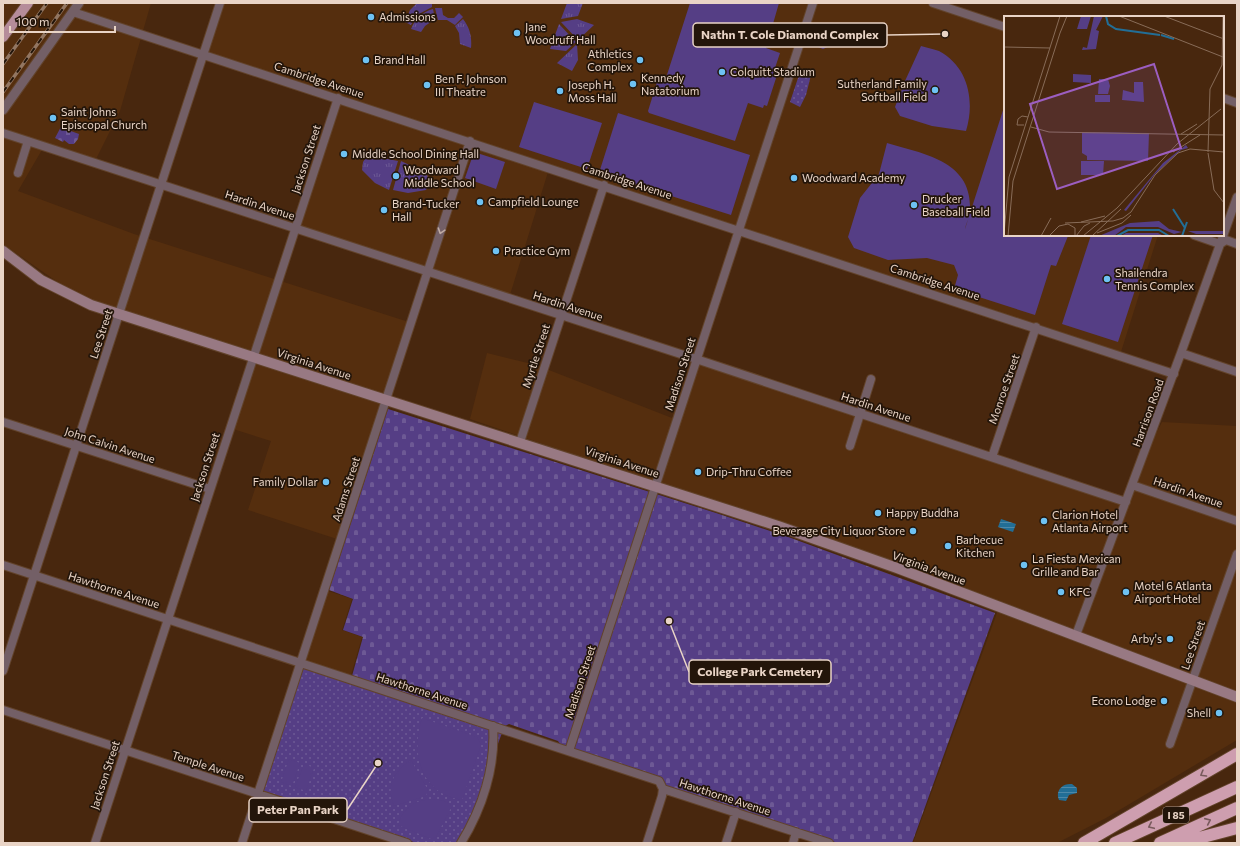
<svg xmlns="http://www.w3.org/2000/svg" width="1240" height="846" viewBox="0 0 1240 846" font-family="Commissioner,sans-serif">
<defs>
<pattern id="grass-tufts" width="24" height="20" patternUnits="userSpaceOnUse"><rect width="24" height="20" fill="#553e85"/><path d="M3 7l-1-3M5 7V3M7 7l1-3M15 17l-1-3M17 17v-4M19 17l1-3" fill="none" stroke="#6d5995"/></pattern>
<pattern id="cemetery-stones" width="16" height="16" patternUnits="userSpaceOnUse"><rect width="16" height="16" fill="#553e85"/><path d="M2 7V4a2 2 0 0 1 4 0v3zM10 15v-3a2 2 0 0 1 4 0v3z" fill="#6d5995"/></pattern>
<pattern id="park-dots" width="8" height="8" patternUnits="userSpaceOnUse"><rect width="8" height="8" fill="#553e85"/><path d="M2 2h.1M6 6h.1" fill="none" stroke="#6d5995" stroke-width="1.8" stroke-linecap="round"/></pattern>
<pattern id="water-rules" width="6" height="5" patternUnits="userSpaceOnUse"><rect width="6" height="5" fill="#226e96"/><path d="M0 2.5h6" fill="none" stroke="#4d88a8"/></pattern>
</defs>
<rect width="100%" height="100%" fill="#48270e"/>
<!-- built -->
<path fill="#552e0e" d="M3 3H151L120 111 95 161 43 148 18 191 134 234 415 324 337 539 248 510 271 441 233 429 258 355 79 297 3 244Z
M220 3H933L1005 27V235H1158L1120 355 548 172 509 298 295 228 338 98 204 54Z
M487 353 536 365 672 418 691 362 1122 501 1162 422 1237 426V740L1106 818 1057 843H913L1001 602 470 419Z
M322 589 352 599 342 630 362 637 351 675 299 661Z"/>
<!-- grass -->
<path fill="url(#grass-tufts)" d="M417 3H432V7L417 15 411 25 405 22 410 10Z
M567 3H583L578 16 561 19Z
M435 8H442L443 15 448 18H454L459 13 463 17 455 25 447 20H438Z
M433 9 435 19 425 26 421 32 411 29C415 19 422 12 433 9Z
M463 19C470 28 472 37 471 48L460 44 459 33 455 26Z
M577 19 594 25 578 40 561 22Z
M559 24 576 42 566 51 550 49Z
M577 44 578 60 572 71 557 63Z
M378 157 398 161 389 190 375 183 362 170 363 162 365 159Z
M401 161 420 170 427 175 430 183 426 190 408 193 393 190Z"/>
<!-- cemetery -->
<path fill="url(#cemetery-stones)" d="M63 123 69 125 68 130 79 134 78 139 74 144H69L64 140 63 142 55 138Z
M388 409 716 513 791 538 995 613 912 843H838L667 786 655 775 560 744 558 741 509 724 505 726 352 676 363 637 343 630 353 599 329 590Z"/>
<!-- park -->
<path fill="url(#park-dots)" d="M815 33 832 38 830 46 823 49 811 44Z
M802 71 811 75 806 95 800 107 790 102 800 72Z
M299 661 503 730 468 826 459 843H417L256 795Z"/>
<!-- pitch -->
<path fill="#553e85" d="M690 3H779L766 48 780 53 774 71 778 72 767 106 764 105 763 108 748 103 735 141 649 113 648 111 658 79 665 81Z
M921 46C927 48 934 49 939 51 969 67 975 102 966 131L932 126 900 116 895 107 905 81Z
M534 102 602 123 587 169 519 147Z
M1005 104V235L1068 236 1056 266 1051 265 1035 315 954 289 958 275 954 265 927 258 888 260 854 248 848 237 860 198 879 174 887 143C924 154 973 161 970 211 970 217 966 223 965 229Z
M618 113 750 155 731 215 599 173Z
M474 152 505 162 496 189 465 178Z
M1091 235H1153L1118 342 1062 324Z
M422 718 477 737 481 745 462 800C420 793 411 754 422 718Z
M289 759 300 763 292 786 281 782Z
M411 760 428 790 426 796 394 806C386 786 393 772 411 760Z
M304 764 314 768 306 791 295 787Z
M433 799 444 801 452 806 436 837 431 839 398 825C404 807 415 800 433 799Z"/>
<!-- water -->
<path fill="url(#water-rules)" d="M1001 519 1016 524 1013 532 998 527Z
M1072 784 1077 788V793L1069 795 1066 801 1059 800C1055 791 1062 783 1072 784Z"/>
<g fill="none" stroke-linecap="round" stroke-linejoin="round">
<defs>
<path id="minor" d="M933 3 1005 27
M73 12 1174 374
M1223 98 1237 103
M3 133 696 359 1126 502
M18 173 28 141
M1194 235 1220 244 1226 240 1237 244
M1181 353 1237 372
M3 422 210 489
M520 442 604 185
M850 446 871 379
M992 457 1036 327
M1132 485 1237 521
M3 565 659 781 663 789 829 843
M1076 635 1181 353 1237 197
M3 671 220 3
M3 710 407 843
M1170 744 1237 554
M569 751 813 3
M95 843 338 98
M242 843 470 141
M461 843C482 809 496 767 493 726
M647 843 662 796 663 789
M726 843 736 812
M793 843 796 832"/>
<path id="tertiary" d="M3 110 79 3"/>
<path id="secondary" d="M3 251 41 280 91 305 778 526 897 568 1237 697"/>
<path id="primary" d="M3 37 28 3"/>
<path id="motorway" d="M1084 843 1237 754
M1115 843 1237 787
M1160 843 1237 808
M1180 843 1237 828"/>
</defs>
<!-- minor casing -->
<use href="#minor" stroke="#62432b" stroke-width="10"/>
<!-- tertiary casing -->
<use href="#tertiary" stroke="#62432b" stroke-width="11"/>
<!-- secondary casing -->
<use href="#secondary" stroke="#62432b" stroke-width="12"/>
<!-- primary casing -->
<use href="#primary" stroke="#62432b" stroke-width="12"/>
<!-- motorway casing -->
<use href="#motorway" stroke="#62432b" stroke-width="14"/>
<!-- minor -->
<use href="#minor" stroke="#735f66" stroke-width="8"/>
<!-- tertiary -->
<use href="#tertiary" stroke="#735f66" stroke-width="9"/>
<!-- secondary -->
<use href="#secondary" stroke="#987983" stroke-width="10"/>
<!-- primary -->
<use href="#primary" stroke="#b58c9a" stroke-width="10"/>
<!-- motorway -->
<use href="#motorway" stroke="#ce9eaf" stroke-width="12"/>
<defs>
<path id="rail" d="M3 64 47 3
M3 92 67 3"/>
</defs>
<!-- rail casing -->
<use href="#rail" stroke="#927662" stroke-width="3.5"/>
<!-- rail -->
<use href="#rail" stroke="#23150a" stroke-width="2" stroke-dasharray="6" stroke-linecap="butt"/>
</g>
<!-- one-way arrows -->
<defs><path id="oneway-chevron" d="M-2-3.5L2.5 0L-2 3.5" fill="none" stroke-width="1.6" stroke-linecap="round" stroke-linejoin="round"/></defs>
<use stroke="#c0aba4" href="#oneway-chevron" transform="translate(441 231) rotate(108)"/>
<g stroke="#785a5c">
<use href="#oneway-chevron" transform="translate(1203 774) rotate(150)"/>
<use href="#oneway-chevron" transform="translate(1208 821) rotate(-24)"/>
<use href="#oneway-chevron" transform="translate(1151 826) rotate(155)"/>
</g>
<!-- markers -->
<g fill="#6ec2f3" stroke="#23150a" stroke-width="1.5">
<circle cx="371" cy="17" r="4"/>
<circle cx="517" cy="33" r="4"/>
<circle cx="366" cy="60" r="4"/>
<circle cx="640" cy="60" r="4"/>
<circle cx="722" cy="72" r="4"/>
<circle cx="633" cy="84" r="4"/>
<circle cx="427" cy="85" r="4"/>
<circle cx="935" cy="90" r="4"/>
<circle cx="560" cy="91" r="4"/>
<circle cx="53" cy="118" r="4"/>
<circle cx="344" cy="154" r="4"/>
<circle cx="396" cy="176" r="4"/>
<circle cx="794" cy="178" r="4"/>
<circle cx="480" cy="202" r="4"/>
<circle cx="914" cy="205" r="4"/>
<circle cx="384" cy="210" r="4"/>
<circle cx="496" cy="251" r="4"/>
<circle cx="1107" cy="279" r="4"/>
<circle cx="698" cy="472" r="4"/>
<circle cx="326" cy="482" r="4"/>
<circle cx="878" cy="513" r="4"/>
<circle cx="1044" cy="521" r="4"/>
<circle cx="913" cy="531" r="4"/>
<circle cx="948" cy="546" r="4"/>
<circle cx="1024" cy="565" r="4"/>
<circle cx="1061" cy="592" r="4"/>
<circle cx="1126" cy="592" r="4"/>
<circle cx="1170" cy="639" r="4"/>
<circle cx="1164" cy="701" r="4"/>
<circle cx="1219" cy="713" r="4"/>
</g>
<g text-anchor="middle" stroke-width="3.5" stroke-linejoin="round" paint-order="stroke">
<!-- shield labels -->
<rect fill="#23150a" stroke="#ae9b8e" stroke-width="1" x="1163" y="807" width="26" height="16" rx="3"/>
<g font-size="10" font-weight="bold" fill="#e9d4c6">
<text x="1176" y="819">I 85</text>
</g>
<!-- poi labels -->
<g font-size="11" fill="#e9d4c6" stroke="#23150a" text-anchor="start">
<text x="379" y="21">Admissions</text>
<text x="525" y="31">Jane<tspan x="525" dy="13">Woodruff Hall</tspan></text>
<text x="632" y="58" text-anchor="end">Athletics<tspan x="632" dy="13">Complex</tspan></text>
<text x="374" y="64">Brand Hall</text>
<text x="730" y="76">Colquitt Stadium</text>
<text x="641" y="82">Kennedy<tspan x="641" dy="13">Natatorium</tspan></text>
<text x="435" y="83">Ben F. Johnson<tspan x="435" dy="13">III Theatre</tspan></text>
<text x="927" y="88" text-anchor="end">Sutherland Family<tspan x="927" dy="13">Softball Field</tspan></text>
<text x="568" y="89">Joseph H.<tspan x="568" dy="13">Moss Hall</tspan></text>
<text x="61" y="116">Saint Johns<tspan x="61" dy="13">Episcopal Church</tspan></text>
<text x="352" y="158">Middle School Dining Hall</text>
<text x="404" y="174">Woodward<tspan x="404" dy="13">Middle School</tspan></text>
<text x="802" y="182">Woodward Academy</text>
<text x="922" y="203">Drucker<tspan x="922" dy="13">Baseball Field</tspan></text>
<text x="488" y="206">Campfield Lounge</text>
<text x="392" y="208">Brand-Tucker<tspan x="392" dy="13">Hall</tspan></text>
<text x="504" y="255">Practice Gym</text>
<text x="1115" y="277">Shailendra<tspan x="1115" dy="13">Tennis Complex</tspan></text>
<text x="706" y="476">Drip-Thru Coffee</text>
<text x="318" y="486" text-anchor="end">Family Dollar</text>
<text x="886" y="517">Happy Buddha</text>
<text x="1052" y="519">Clarion Hotel<tspan x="1052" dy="13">Atlanta Airport</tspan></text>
<text x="905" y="535" text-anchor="end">Beverage City Liquor Store</text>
<text x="956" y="544">Barbecue<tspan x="956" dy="13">Kitchen</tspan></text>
<text x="1032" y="563">La Fiesta Mexican<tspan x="1032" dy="13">Grille and Bar</tspan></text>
<text x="1134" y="590">Motel 6 Atlanta<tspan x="1134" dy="13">Airport Hotel</tspan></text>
<text x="1069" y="596">KFC</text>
<text x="1162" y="643" text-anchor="end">Arby's</text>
<text x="1156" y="705" text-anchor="end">Econo Lodge</text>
<text x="1211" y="717" text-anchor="end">Shell</text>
</g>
<!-- street labels -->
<g font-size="11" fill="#e9d4c6" stroke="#23150a">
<text transform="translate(319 80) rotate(18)" y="4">Cambridge Avenue</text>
<text transform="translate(306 159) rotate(-72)" y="4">Jackson Street</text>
<text transform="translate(627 181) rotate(18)" y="4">Cambridge Avenue</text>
<text transform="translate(260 205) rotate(18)" y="4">Hardin Avenue</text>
<text transform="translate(935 282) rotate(18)" y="4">Cambridge Avenue</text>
<text transform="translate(568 306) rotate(18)" y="4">Hardin Avenue</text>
<text transform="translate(101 334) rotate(-72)" y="4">Lee Street</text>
<text transform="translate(536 356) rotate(-72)" y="4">Myrtle Street</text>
<text transform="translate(314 364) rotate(18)" y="4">Virginia Avenue</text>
<text transform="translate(680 374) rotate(-72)" y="4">Madison Street</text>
<text transform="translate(1004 389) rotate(-71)" y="4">Monroe Street</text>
<text transform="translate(876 407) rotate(18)" y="4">Hardin Avenue</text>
<text transform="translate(1148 413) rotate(-70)" y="4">Harrison Road</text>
<text transform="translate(110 445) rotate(18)" y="4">John Calvin Avenue</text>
<text transform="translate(622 462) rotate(18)" y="4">Virginia Avenue</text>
<text transform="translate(205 467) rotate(-72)" y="4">Jackson Street</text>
<text transform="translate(346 489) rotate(-72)" y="4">Adams Street</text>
<text transform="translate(1188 492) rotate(19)" y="4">Hardin Avenue</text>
<text transform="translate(929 568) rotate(20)" y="4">Virginia Avenue</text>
<text transform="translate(114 590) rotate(18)" y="4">Hawthorne Avenue</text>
<text transform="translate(1193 645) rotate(-71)" y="4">Lee Street</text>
<text transform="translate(580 682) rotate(-72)" y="4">Madison Street</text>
<text transform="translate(422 691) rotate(18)" y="4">Hawthorne Avenue</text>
<text transform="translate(208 766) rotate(18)" y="4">Temple Avenue</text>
<text transform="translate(105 775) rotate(-72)" y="4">Jackson Street</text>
<text transform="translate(725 797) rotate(18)" y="4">Hawthorne Avenue</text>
</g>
</g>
<!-- overview -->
<g transform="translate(1004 16)">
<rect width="220" height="220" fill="#48270e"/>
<path d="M77 0H87L83 13H73ZM155 205 165 213 178 216 170 218 154 211H122L110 220H95L126 207ZM184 215H220V218H192ZM122 217H154L160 220H117Z" fill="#553e85"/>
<path d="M182 129 184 132 177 134 151 158 122 195 120 194 159 147Z" fill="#553e85"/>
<path d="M78 116 145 117 144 145 83 144V140L78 137Z" fill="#553e85"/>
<path d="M77 145H100L99 159H77Z" fill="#553e85"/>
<path d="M90 0H99L92 14 95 15 92 33 78 34 79 31 83 32ZM69 58 87 59V67L69 66ZM95 63H104L106 70 104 78H94ZM130 66H139L140 86 118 84 119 74 130 77ZM91 79H106V86H91Z" fill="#553e85"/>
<path fill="none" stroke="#226e96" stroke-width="2" d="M102 0 104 8 112 13 156 19M157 19 170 23M169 193 181 212M113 220 124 214H155L165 220M178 220 183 206"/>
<path fill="none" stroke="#886c58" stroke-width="1" d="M115 0 219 41M160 0 220 23M0 31 46 32M20 109H13L14 103 18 100 24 101M27 111 45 116 220 119M177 118 193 108M169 136 196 119M204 136 206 73 218 49 219 0M204 137 210 174 220 187M77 206 101 200M61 207 109 205 119 202 127 196 151 159 174 137 186 133 220 136M93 217 118 207 127 199M0 218 5 161 56 0M4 220 9 165 56 17 63 0M37 220 47 202M45 220 55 210 64 208 71 212V220M72 220 80 210 86 207M79 220 113 192 173 128 217 93M88 220 117 193"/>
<path fill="#9c5ec1" fill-opacity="0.15" stroke="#9c5ec1" stroke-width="2" d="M150 48 177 132 53 173 26 88Z"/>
<rect width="220" height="220" fill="none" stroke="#e9d4c6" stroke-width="2"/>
</g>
<!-- callouts -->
<path fill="none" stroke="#e9d4c6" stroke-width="1.5" d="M945 34L887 35M669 621L689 672M378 763L347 810"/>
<g fill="#e9d4c6" stroke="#23150a" stroke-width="1.5">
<circle cx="945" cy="34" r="4"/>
<circle cx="669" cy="621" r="4"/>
<circle cx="378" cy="763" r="4"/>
</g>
<g fill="#23150a" stroke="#e9d4c6" stroke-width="1.5">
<rect x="693" y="23" width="194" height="24" rx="4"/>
<rect x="689" y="660" width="142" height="24" rx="4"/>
<rect x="249" y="798" width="98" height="24" rx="4"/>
</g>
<g font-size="12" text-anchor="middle" font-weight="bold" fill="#e9d4c6">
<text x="790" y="39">Nathn T. Cole Diamond Complex</text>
<text x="760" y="676">College Park Cemetery</text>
<text x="298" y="814">Peter Pan Park</text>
</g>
<!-- border -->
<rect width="1240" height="846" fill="none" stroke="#e9d4c6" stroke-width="8"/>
<!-- scale -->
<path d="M10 26v6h105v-6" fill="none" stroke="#e9d4c6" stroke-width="2"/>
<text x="16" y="26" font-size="12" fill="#e9d4c6" stroke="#23150a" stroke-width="3" paint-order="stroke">100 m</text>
</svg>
